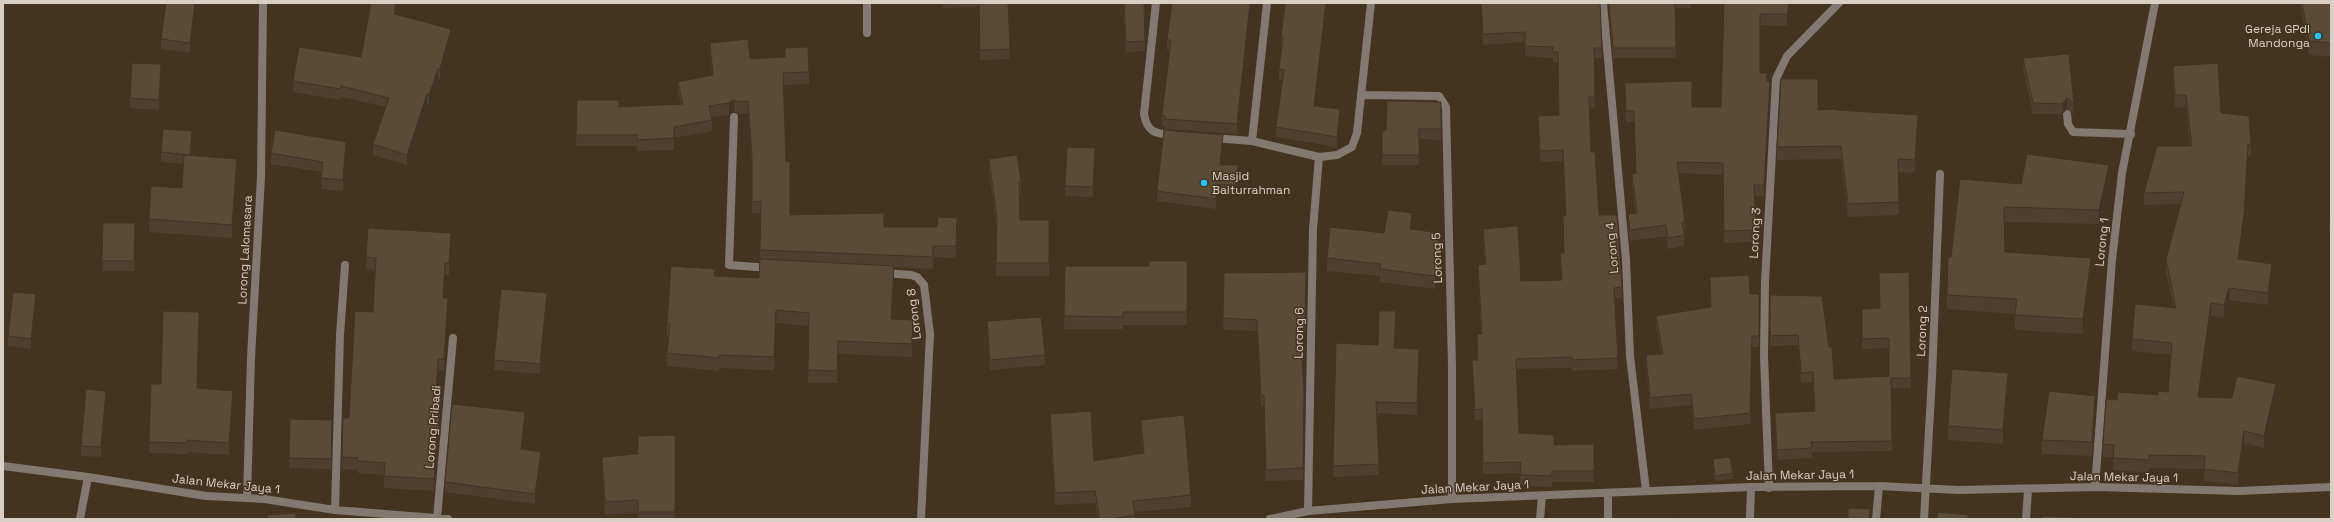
<svg xmlns="http://www.w3.org/2000/svg" width="2334" height="522" viewBox="0 0 2334 522" font-family="'Space Grotesk',sans-serif">
<rect width="100%" height="100%" fill="#433420"/>
<g fill="none" stroke-linecap="round" stroke-linejoin="round">
<!-- service -->
<path stroke="#827a70" stroke-width="8" d="M2067 114 2068 124 2073 132 2131 134"/>
<!-- minor -->
<path stroke="#827a70" stroke-width="8" d="M867 3V33
M1156 3 1144 114C1147 133 1156 134 1174 135
M1603 3 1626 260 1630 356 1646 491
M1361 95 1439 96 1446 107 1452 366V499
M734 117 729 265 770 268
M1213 138 1252 141 1319 157 1337 155 1352 147 1357 133 1371 3
M1252 141 1267 3
M883 273 911 275 917 277 924 285 930 334 921 519
M3 466 88 477 206 496 264 499 335 510 448 519
M2095 487 2112 260 2122 173 2155 3
M1769 488 1764 356 1765 282 1776 79 1787 56 1839 3
M247 498 251 358 261 177 263 3
M335 510 340 335 345 265
M1308 511 1313 229 1319 157
M437 518 453 338
M80 519 88 477
M1270 519 1308 511 1452 499 1751 487 1879 486 1958 490 2095 487 2239 491 2331 487
M1540 519 1542 496
M1608 519V494
M1750 519 1751 487
M1876 519 1879 486
M1924 519 1932 377 1940 174
M2026 519 2028 490"/>
</g>
<!-- wall -->
<path fill="#4e402e" d="M196 3 190 53 161 49V39Z
M397 3V8L396 14 451 39 440 79H438L429 105 427 104 407 165 373 155V144L386 107 341 97 340 100 293 92V81L361 57Z
M943 3H1008L1010 59 980 60 979 7 943 8Z
M1123 3H1144L1145 51 1126 52Z
M1251 3 1237 134 1165 129V126L1162 125V115L1170 50H1167V40Z
M1285 3 1315 106 1340 119 1337 147 1276 137V127L1282 80 1279 79V69L1282 47H1281V37Z
M1481 3H1600L1602 48V58H1594L1595 108H1589L1591 152 1599 215 1622 287V298H1615L1618 369 1572 371V368L1516 369 1519 433 1554 445 1594 444V482H1552V487L1520 486V473L1483 474 1482 420H1475L1472 360H1477V334H1481L1478 275V265L1485 264 1483 239V229L1521 281 1561 280 1560 253H1564L1566 216 1563 161 1540 162 1538 116 1559 115 1558 62H1553V58L1525 56V42L1483 45Z
M1608 3H1691V8H1675L1676 58H1613Z
M1724 3H1790L1787 26 1760 25V73L1767 81 1770 92 1764 196H1755L1756 242 1724 243 1723 175 1679 173 1685 222 1684 246 1668 249 1666 236 1630 241 1628 225V214H1635L1632 185V174L1636 173 1634 122H1626L1625 83 1692 107H1721Z
M2300 3H2331V57L2309 55Z
M710 43 750 59 785 57V48L809 72V84L783 85 786 161 790 215 884 227 957 229 956 258 933 257V269L894 267V279L892 319 913 332 912 357 838 354 837 383H808L809 326 776 323 774 370 719 368V371L667 366V353L669 336H667V323L715 276 759 278 761 213H752V167L748 113 738 114 734 112 729 115 712 117V131L674 138V150L637 151V146H576L577 100 619 107 681 104 678 93V82L712 75 710 55Z
M2023 58 2074 104V114L2067 109 2062 114H2033L2023 68Z
M2173 66 2221 113 2251 145V157L2248 156 2244 226 2239 260 2272 276 2268 305 2229 300 2224 318 2211 316 2200 397 2232 398 2276 397 2264 448 2244 443 2238 485 2204 481V469L2149 468V473L2113 470V457H2103V444L2117 400 2158 395 2168 392 2171 355 2132 351V339L2174 308 2166 272V259L2181 204 2144 205V193L2190 146 2186 107 2175 108 2173 79Z
M161 74 159 110 130 108V98Z
M1441 102V140L1419 139V165H1382V131H1386Z
M1818 110H1836L1918 127 1915 173 1898 172 1899 215 1848 217 1841 159 1777 160V147Z
M192 141 191 156 237 172 232 238 149 232V219L182 188 184 164 161 162V152Z
M1223 144 1221 165 1238 175 1237 195 1217 194 1216 209 1157 201V191Z
M346 152 343 191 321 189 322 172 271 164V153Z
M1095 158 1093 197 1065 196V186Z
M989 159 1021 182V195H1019L1020 220H1049V276H996L997 228 989 172Z
M2109 179 2099 224 2005 222V252L2091 272 2083 334 2015 330V314L1947 309V295L1951 257 2021 184Z
M2331 217V233L2329 232V221Z
M103 223H135L134 271H102Z
M1412 226V229L1440 245 1435 289 1380 282V276L1327 271V258L1384 233Z
M451 245 449 275H445L444 298 448 310 444 371H438L436 401 441 413 434 491 384 488V475L358 473V470L342 469V457L349 418 373 312 376 270 366 269V257Z
M1187 261V325H1123V329H1064L1065 266H1149Z
M1306 272 1305 331H1301L1304 392 1303 480 1266 481 1264 407H1261L1257 331 1223 330 1224 273Z
M1879 273 1911 378V388H1891L1892 451 1812 452V458L1777 460 1775 413 1814 411 1813 382 1801 383 1798 345 1770 346V295L1829 347 1834 379 1889 376V348L1862 349V309L1880 308Z
M1710 277 1750 294H1759V347H1752L1750 424 1694 430 1691 405 1650 409 1646 367V355L1661 354 1656 327V316L1711 307Z
M36 304 31 349 8 346V336Z
M547 304 540 374 494 370V360Z
M987 321 1045 355V365L990 370 987 332Z
M1396 322 1394 348 1419 360 1417 415 1377 413 1379 475 1333 477V466L1378 345Z
M199 324 197 389 233 402 229 455 187 452V454L149 453V442L161 384Z
M2008 387 2003 444 1948 440V426Z
M106 401 101 457 81 456V446Z
M2095 410 2092 456 2042 454V440Z
M1050 414 1094 461 1143 454 1141 431V420L1191 495V507L1134 512 1135 519H1098L1095 503 1055 505 1050 426Z
M525 422 522 449 541 462 535 504 445 492V482Z
M332 430 331 469 289 468V458Z
M675 435V519H638V513L605 515 602 470V457L638 454Z
M1713 459 1733 473V479L1715 481 1713 464Z"/>
<!-- shaded-wall -->
<path fill="#403426" d="M195 3H196V6L190 53V43Z
M396 3H397V8L394 24V14Z
M1250 3H1251L1237 134V124Z
M1326 3H1327L1314 116V106Z
M1789 3H1790L1787 26V14Z
M451 29V39L440 79V69Z
M161 64V74L159 110V100Z
M438 69V79L429 105V95Z
M1770 81V92L1764 196V185Z
M427 94V104L407 165V155Z
M2067 98V109L2062 114V104Z
M734 100V112L729 115V103Z
M1340 109V119L1337 147V137Z
M1918 115V127L1915 173V160Z
M192 131V141L190 165V155Z
M1223 135V144L1220 174V165Z
M346 142V152L343 191V180Z
M2248 144V156L2244 226 2238 272V259Z
M1095 148V158L1093 197V187Z
M237 159V172L232 238V225Z
M2109 165V179L2099 224V210Z
M1217 184V194L1216 209V199Z
M1412 213V226L1410 242V229Z
M451 233V245L449 275V263Z
M1440 233V245L1435 289V276Z
M2091 258V272L2083 334V319Z
M445 263V275L443 310V298Z
M2272 264V276L2268 305V293Z
M894 266V279L891 331V319Z
M2229 288V300L2224 318V305Z
M547 293V304L540 374V364Z
M36 294V304L31 349V339Z
M448 298V310L444 371V359Z
M2211 303V316L2198 409V397Z
M776 310V323L774 370V357Z
M199 312V324L197 400V388Z
M913 320V332L912 357V344Z
M1752 336V347L1750 424V413Z
M1419 349V360L1417 415V403Z
M438 359V371L436 412V400Z
M2008 373V387L2003 444V430Z
M2276 384V397L2264 448V436Z
M106 391V401L101 457V447Z
M233 391V402L229 455V443Z
M2095 396V410L2092 456V442Z
M441 401V413L434 491V479Z
M525 412V422L521 459V449Z
M2244 431V443L2238 485V473Z
M541 452V462L535 504V494Z"/>
<!-- building -->
<path fill="#5b4b36" stroke="#403426" d="M166 3H195L190 43 161 39Z
M371 3H396L394 14 451 29 440 69H438L429 95 427 94 407 155 373 144 389 98 341 86 340 89 293 81 299 47 361 57Z
M979 3H1008L1010 49 980 50Z
M1124 3H1144L1145 41 1126 42Z
M1172 3H1250L1237 124 1165 119V116L1162 115 1171 40H1167Z
M1285 3H1326L1314 106 1340 109 1337 137 1276 127 1284 70 1279 69 1283 37H1281Z
M1481 3H1600L1602 48H1594L1595 97H1589L1591 152H1595L1599 215H1617L1622 287 1614 288 1618 358 1572 360V357L1516 359 1519 433 1554 435V445L1594 444V471H1552V476L1520 475 1521 462 1483 463 1482 409 1475 410 1472 360H1478L1477 334H1482L1478 265 1486 264 1483 229 1518 226 1521 281 1562 280 1560 253H1564L1563 216H1566L1563 150 1540 151 1538 116 1559 115 1558 52H1553V47L1525 46V32L1483 34Z
M1609 3H1675L1676 48H1613Z
M1724 3H1789L1787 14H1760V73H1767V81H1770L1764 185H1754L1756 230 1724 231 1723 163 1677 162 1685 222H1682L1684 235 1668 238 1666 225 1630 230 1628 214 1637 213 1632 174 1636 173 1634 111H1626L1625 83 1692 81V107H1721Z
M2302 3H2331V43L2309 41Z
M748 39 750 59 785 57V48L808 47 809 72 783 73 786 161H790V215L884 213V227H937L938 217 957 218 956 246H933V257L760 250 761 201 752 202V156L748 101 738 102 734 100 729 103 709 106 712 120 674 127V138L637 140V135H576L577 100H619V107L683 104 678 82 713 75 710 43Z
M2069 54 2074 104 2067 98 2062 104 2033 103 2023 58Z
M132 63 161 64 159 100 130 98Z
M2218 63 2221 113 2249 116 2251 145 2248 144 2244 214 2238 259 2272 264 2268 293 2229 288 2224 305 2211 303 2198 397 2232 398 2237 376 2276 384 2264 436 2244 431 2238 473 2204 469 2205 456 2149 455V460L2113 458 2114 445 2103 444 2106 399 2117 400 2118 392 2158 395V391L2168 392 2172 343 2132 339 2135 304 2176 308 2166 259 2184 192 2144 193 2157 146H2192L2186 95H2175L2173 66Z
M1781 79H1818V110L1836 109V110L1918 115 1915 160 1898 159 1899 202 1848 204 1841 146 1777 147Z
M1387 101 1441 102V129H1419V155H1382V131H1386Z
M163 129 192 131 190 155 161 152Z
M275 130 346 142 343 180 321 178 323 162 271 153Z
M1164 130 1223 135 1220 165H1238L1237 185 1217 184 1216 199 1157 191Z
M1067 147 1095 148 1093 187 1065 186Z
M2027 154 2109 165 2099 210 2004 207 2005 252 2091 258 2083 319 2015 315 2017 299 1947 295 1948 257H1951L1960 179 2021 184Z
M184 155 237 159 232 225 149 219 151 186 182 188Z
M1017 155 1021 182H1019L1020 220H1049V263H996L997 218 989 159Z
M1388 210 1412 213 1410 229 1440 233 1435 276 1380 269 1381 264 1327 258 1330 227 1384 233Z
M2331 217V222L2329 221Z
M103 223H135L134 261H102Z
M368 228 451 233 449 263H445L443 298H448L444 359H438L436 400 441 401 434 479 384 476 385 463 358 461V458L342 457 343 418H349L355 311 373 312 376 258 366 257Z
M760 259 894 266 891 319 913 320 912 344 838 341 837 371 808 370 809 313 776 310 774 357 719 355V358L667 353 670 324 667 323 671 266 715 269 714 276 759 278Z
M1149 261H1187V312H1123V317L1064 316 1065 266H1149Z
M1306 272 1305 320H1300L1304 392 1303 468 1266 470 1264 395H1261L1257 320 1223 318 1224 273Z
M1909 272 1911 378H1891L1892 441 1811 442 1812 448 1777 450 1775 413 1815 411 1813 372 1801 373 1798 335 1770 336V295L1822 296 1829 347H1832L1834 379 1889 376V338L1862 339V309L1880 308 1879 273Z
M1749 275 1750 294H1759V336H1752L1750 413 1694 419 1691 394 1650 398 1646 355 1663 354 1656 316 1711 307 1710 277Z
M501 289 547 293 540 364 494 360Z
M13 292 36 294 31 339 8 336Z
M163 311 199 312 197 388 233 391 229 443 187 440V443L149 442 151 384H161Z
M1379 311H1396L1394 348 1419 349 1417 403 1376 402 1379 464 1333 466 1336 343 1378 345Z
M1041 317 1045 355 990 360 987 321Z
M1952 369 2008 373 2003 430 1948 426Z
M86 389 106 391 101 447 81 446Z
M2049 391 2095 396 2092 442 2042 440Z
M452 404 525 412 521 449 541 452 535 494 445 482Z
M1091 411 1094 461 1144 453 1141 420 1184 415 1191 495 1133 501 1135 515 1109 519H1100L1095 491 1055 493 1050 414Z
M290 419 332 420 331 459 289 458Z
M675 435V512H638V500L605 502 602 457 638 454V436Z
M1730 457 1733 473 1715 476 1713 459Z
M1848 508 1870 509 1869 519H1848Z
M1938 512 1968 515V519H1937Z
M296 513V519H268L267 515Z
M2042 516 2074 517V519H2042Z
M3 517 18 518V519H3Z
M1673 517 1703 519H1672Z"/>
<!-- markers -->
<g fill="#18cafc" stroke="#433420" stroke-width="1.5">
<circle cx="2318" cy="36" r="4"/>
<circle cx="1204" cy="183" r="4"/>
</g>
<g text-anchor="middle" stroke-width="3" stroke-linejoin="round" paint-order="stroke">
<!-- poi labels -->
<g font-size="12" fill="#d9d0c4" stroke="#433420" text-anchor="end">
<text x="2310" y="33">Gereja GPdI<tspan x="2310" dy="14">Mandonga</tspan></text>
<text x="1212" y="180" text-anchor="start">Masjid<tspan x="1212" dy="14">Baiturrahman</tspan></text>
</g>
<!-- street labels -->
<g font-size="12" fill="#d9d0c4" stroke="#433420">
<text transform="translate(1755 233) rotate(-87)" y="4">Lorong 3</text>
<text transform="translate(2102 242) rotate(-84)" y="4">Lorong 1</text>
<text transform="translate(1612 248) rotate(-95)" y="4">Lorong 4</text>
<text transform="translate(245 250) rotate(-87)" y="4">Lorong Lalomasara</text>
<text transform="translate(1437 258) rotate(-92)" y="4">Lorong 5</text>
<text transform="translate(914 314) rotate(-97)" y="4">Lorong 8</text>
<text transform="translate(1922 331) rotate(-88)" y="4">Lorong 2</text>
<text transform="translate(1299 333) rotate(-89)" y="4">Lorong 6</text>
<text transform="translate(433 427) rotate(-85)" y="4">Lorong Pribadi</text>
<text transform="translate(1800 475) rotate(-1)" y="4">Jalan Mekar Jaya 1</text>
<text transform="translate(2124 477) rotate(1)" y="4">Jalan Mekar Jaya 1</text>
<text transform="translate(226 484) rotate(6)" y="4">Jalan Mekar Jaya 1</text>
<text transform="translate(1475 487) rotate(-3)" y="4">Jalan Mekar Jaya 1</text>
</g>
</g>
<!-- border -->
<rect width="2334" height="522" fill="none" stroke="#d9d0c4" stroke-width="8"/>
</svg>
